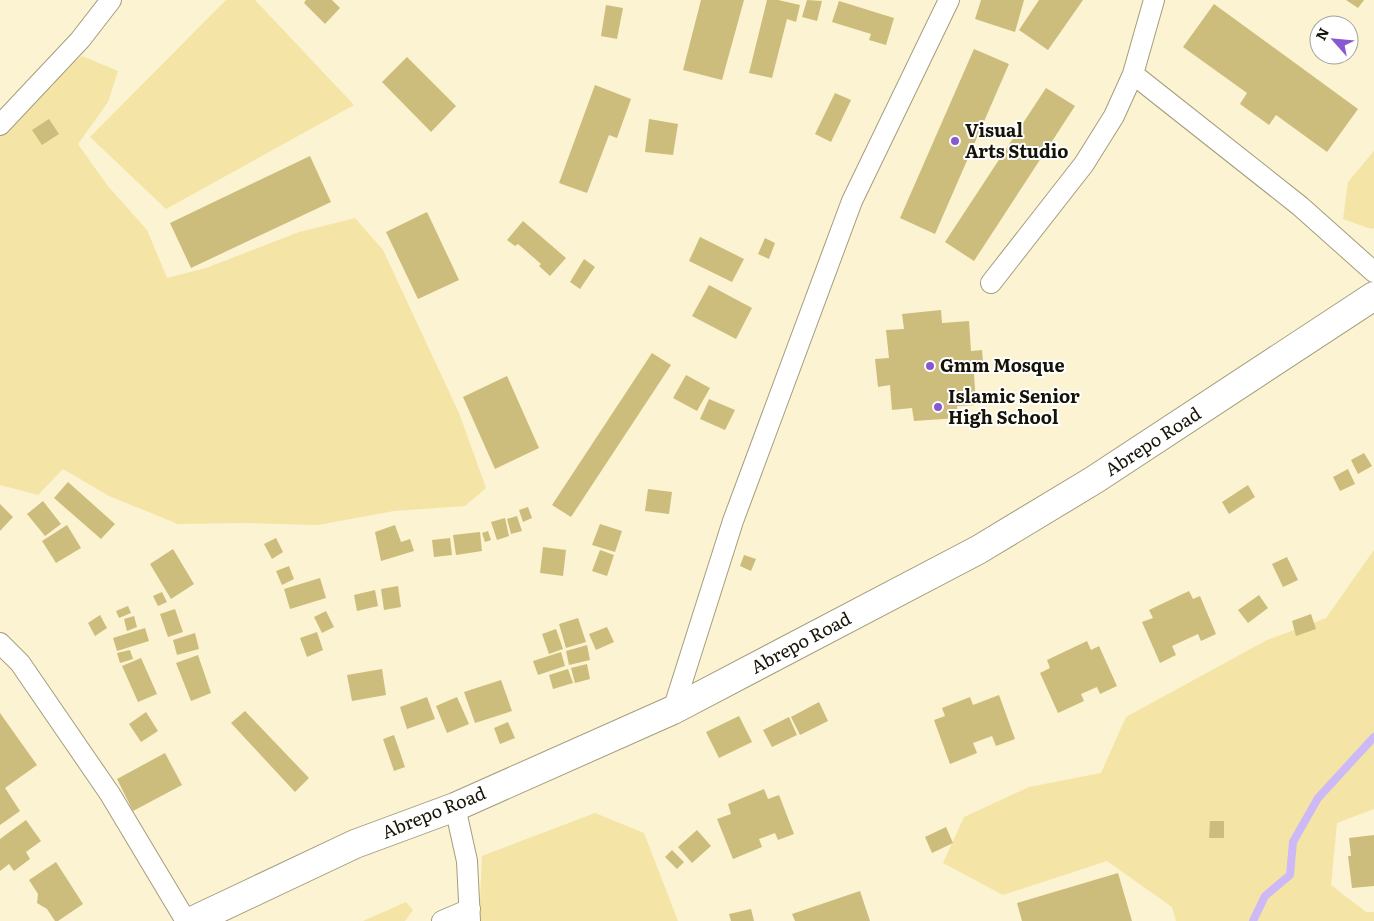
<svg xmlns="http://www.w3.org/2000/svg" width="1374" height="921" viewBox="0 0 1374 921" font-family="Literata,serif">
<rect width="100%" height="100%" fill="#fbf3d1"/>
<!-- green -->
<path fill="#f4e5a6" d="M226 0H255L354 105 166 209 90 137Z
M82 56 118 71 108 102 78 144 107 185 147 230 167 278 206 268 299 232 355 218 383 250 459 413 486 488 465 506 394 511 318 525 246 523 178 524 109 496 63 469 38 495 0 485V137L26 100Z
M1374 151V228L1371 229 1343 219 1348 182Z
M1374 550V809L1337 823 1331 885 1366 912H1374V921H1176L1172 907 1107 861 1003 895 943 863 964 817 1029 787 1101 773 1126 717 1267 640 1326 618Z
M595 813 644 833 678 921H479L482 856Z
M406 902 413 910 405 921H363Z"/>
<g fill="none" stroke-linecap="round" stroke-linejoin="round">
<!-- stream -->
<path stroke="#cdb9f5" stroke-width="8" d="M1253 921 1265 896 1290 875 1293 842 1318 798 1374 737"/>
</g>
<!-- building -->
<path fill="#cdbd7c" d="M306 0H332L340 8 325 24 304 3Z
M701 0H744L722 80 683 70Z
M767 0H778L800 5 796 22 787 19 772 78 749 73Z
M807 0 822 1 817 21 802 17Z
M981 0H1024L1015 32 975 19Z
M1039 0H1083L1048 50 1019 30Z
M1346 0H1364L1358 8Z
M839 1 894 18 886 45 869 40 871 34 832 22Z
M1214 4 1358 109 1327 152 1276 115 1269 125 1240 104 1247 93 1183 47Z
M606 5 623 8 617 39 601 36Z
M974 49 1009 64 935 234 900 218Z
M407 57 456 106 431 132 382 82Z
M595 85 631 99 617 138 609 135 587 193 559 183Z
M1046 88 1075 106 974 261 945 242Z
M835 93 851 100 831 142 815 134Z
M49 119 59 134 42 145 32 130Z
M649 119 678 124 673 155 645 152Z
M310 156 331 202 191 268 170 223Z
M427 212 459 280 418 299 386 232Z
M523 221 566 258 550 276 539 266 541 264 518 244 515 246 507 240Z
M700 237 744 259 732 282 689 261Z
M765 238 775 243 769 259 758 254Z
M584 259 595 267 580 289 570 282Z
M709 285 752 308 736 339 692 316Z
M941 310 942 323 969 321 971 351 982 350 984 373 974 374 976 405 957 406 958 418 914 421 912 408 892 410 890 385 878 387 875 359 889 358 886 330 904 329 902 314Z
M652 353 671 365 571 517 552 505Z
M686 375 710 388 697 411 673 398Z
M507 376 539 448 495 469 463 397Z
M709 399 735 410 725 430 700 419Z
M1364 453 1372 466 1358 474 1351 460Z
M1348 469 1355 484 1340 491 1333 477Z
M68 482 115 524 101 539 54 498Z
M1248 485 1255 497 1229 514 1222 502Z
M648 489 672 492 669 514 645 511Z
M43 501 61 524 45 536 27 514Z
M0 504 13 517 0 531Z
M528 507 532 518 523 522 519 510Z
M517 516 522 531 511 534 507 519Z
M505 518 509 536 497 540 491 522Z
M600 524 622 531 615 552 592 545Z
M67 525 81 548 56 563 42 541Z
M395 525 401 542 410 539 414 551 381 561 375 532Z
M488 531 491 540 485 542 482 533Z
M480 532 482 551 456 555 453 535Z
M276 538 283 552 272 559 264 544Z
M450 538 452 555 434 557 432 540Z
M543 547 566 550 563 576 540 573Z
M173 549 194 584 171 599 150 564Z
M600 550 614 555 607 576 592 571Z
M744 555 756 559 751 571 740 566Z
M1287 557 1298 580 1283 587 1272 564Z
M289 566 294 579 282 585 276 571Z
M320 578 326 598 290 609 284 589Z
M398 586 401 607 384 610 381 589Z
M375 590 378 606 357 611 354 595Z
M1189 591 1193 599 1200 596 1216 634 1201 641 1198 634 1172 646 1176 655 1160 663 1142 622 1153 618 1149 610Z
M162 592 167 602 158 606 153 596Z
M1259 595 1268 608 1248 623 1238 610Z
M128 606 131 613 119 618 116 611Z
M175 609 183 632 168 637 160 614Z
M326 611 334 627 322 633 314 617Z
M1311 614 1316 629 1296 636 1292 621Z
M100 615 107 628 95 636 88 623Z
M134 616 137 627 127 631 124 619Z
M578 618 586 642 566 648 559 624Z
M607 627 614 642 596 650 589 634Z
M145 628 149 641 117 651 113 638Z
M556 629 563 649 549 654 542 634Z
M317 632 323 650 307 657 300 638Z
M195 633 199 649 177 655 173 640Z
M1087 641 1091 650 1099 646 1117 686 1100 694 1097 687 1081 694 1084 701 1058 713 1040 673 1050 668 1047 660Z
M587 645 590 660 569 665 566 651Z
M130 650 133 659 120 663 117 653Z
M561 652 565 666 538 675 533 661Z
M198 655 211 693 191 701 176 663Z
M141 658 157 694 138 702 122 666Z
M587 664 590 679 575 683 571 668Z
M382 669 386 695 352 701 347 675Z
M568 669 573 683 553 689 549 675Z
M501 680 512 711 475 723 464 692Z
M999 695 1015 739 996 746 992 736 973 743 977 753 950 764 934 720 945 716 942 708 970 697 973 705Z
M427 697 435 719 407 729 400 707Z
M457 697 469 724 447 733 436 706Z
M819 702 828 721 800 735 791 717Z
M245 711 309 778 295 792 231 723Z
M146 712 158 731 141 742 129 724Z
M0 713 37 765 5 788 20 811 0 825Z
M739 716 752 742 719 758 706 732Z
M789 717 797 735 772 747 763 730Z
M508 722 515 738 500 744 494 728Z
M394 735 405 767 394 771 383 739Z
M165 753 182 785 133 811 117 779Z
M764 789 768 799 779 795 794 834 778 840 775 833 759 839 762 847 733 859 717 819 731 814 728 804Z
M26 820 41 841 26 852 30 859 14 871 9 864 0 871V839Z
M1210 821H1224V838H1209Z
M946 827 953 843 932 853 925 837Z
M697 830 711 846 692 863 678 847Z
M1374 835V886L1352 888 1348 856H1351L1349 838Z
M672 850 684 862 677 869 665 857Z
M56 862 83 904 58 921H55L47 909 37 903 38 894 29 880Z
M1118 873 1132 921H1022L1017 903Z
M860 891 870 921H795L792 914Z
M751 909 754 921H731L729 914Z"/>
<g fill="none" stroke-linecap="round" stroke-linejoin="round">
<defs>
<path id="minor" d="M1154 0 1133 74 1300 206 1374 272
M0 125 80 40 111 0
M991 283 1084 164 1114 116 1133 74
M0 643 20 663 110 794 186 921
M673 710 733 521 852 201 949 0
M455 807 467 861 470 921
M442 921 470 909"/>
<path id="secondary" d="M192 921 355 844 455 807 673 710 978 550 1094 480 1374 296"/>
</defs>
<!-- minor casing -->
<use href="#minor" stroke="#a49d7d" stroke-width="22"/>
<!-- secondary casing -->
<use href="#secondary" stroke="#a49d7d" stroke-width="30"/>
<!-- minor -->
<use href="#minor" stroke="#fff" stroke-width="20"/>
<!-- secondary -->
<use href="#secondary" stroke="#fff" stroke-width="28"/>
</g>
<!-- markers -->
<g fill="#8958d1" stroke="#fff" stroke-width="2">
<circle cx="955" cy="141" r="5"/>
<circle cx="930" cy="366" r="5"/>
<circle cx="938" cy="407" r="5"/>
</g>
<g text-anchor="middle" stroke-width="4" stroke-linejoin="round" paint-order="stroke">
<!-- poi labels -->
<g font-size="18" font-weight="bold" fill="#161307" stroke="#fff" text-anchor="start">
<text x="965" y="137">Visual<tspan x="965" dy="21">Arts Studio</tspan></text>
<text x="940" y="372">Gmm Mosque</text>
<text x="948" y="403">Islamic Senior<tspan x="948" dy="21">High School</tspan></text>
</g>
<!-- street labels -->
<g font-size="18" fill="#161307" stroke="#fff">
<text transform="translate(1153 442) rotate(-33)" y="6">Abrepo Road</text>
<text transform="translate(801 643) rotate(-28)" y="6">Abrepo Road</text>
<text transform="translate(434 813) rotate(-22)" y="6">Abrepo Road</text>
</g>
</g>
<!-- north arrow -->
<g transform="translate(1334 40) rotate(297)"><circle r="24" fill="#ffffff" stroke="#a2a19c"/>
<path d="M0-4L9 19L0 12L-9 19Z" fill="#8958d1"/>
<text y="-8" font-size="14" font-weight="bold" text-anchor="middle" fill="#161307">N</text>
</g>
</svg>
